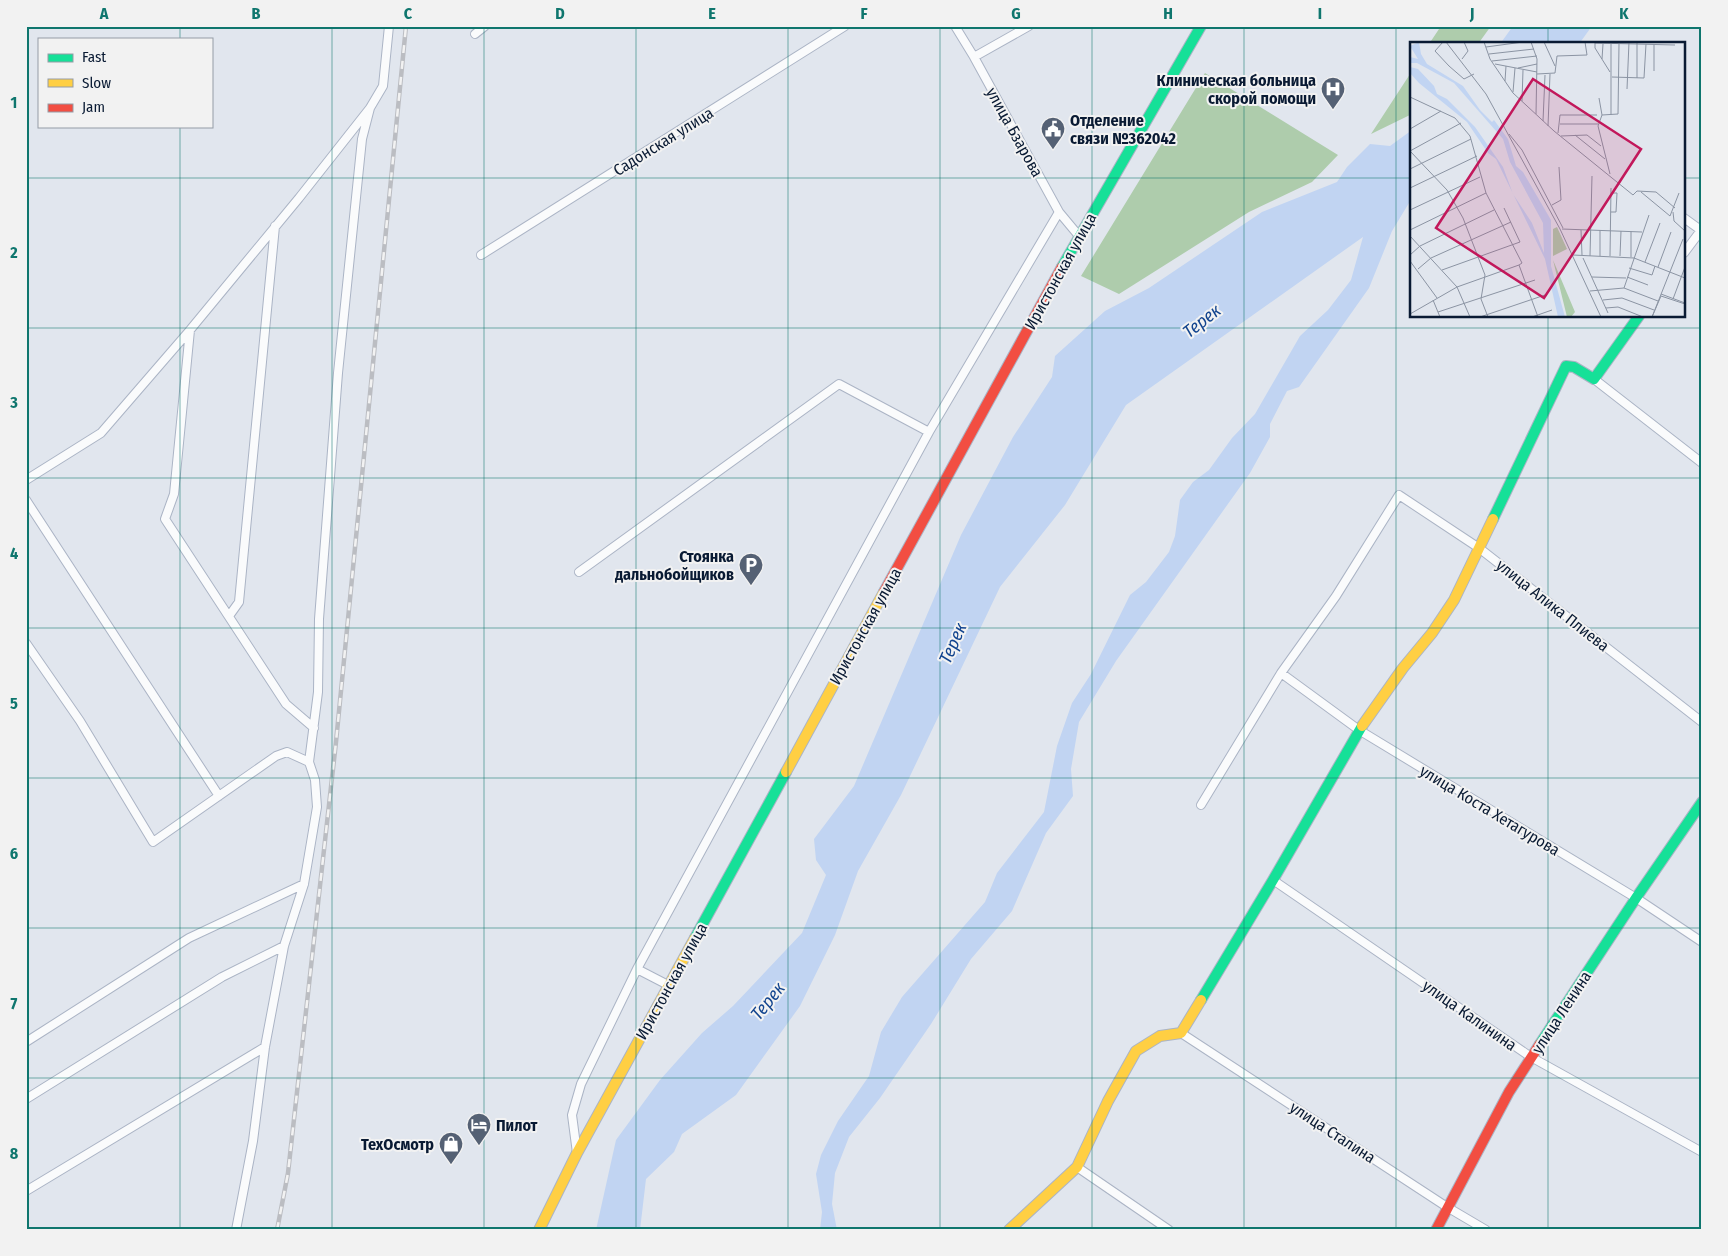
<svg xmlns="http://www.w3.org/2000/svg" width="1728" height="1256" viewBox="0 0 1728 1256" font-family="'Fira Sans Condensed',sans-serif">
<rect width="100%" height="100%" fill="#e1e6ee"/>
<!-- forest -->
<path fill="#aeccac" d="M1441 26H1491L1478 44H1429Z
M1412 71V114L1371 134Z
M1205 73 1338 155 1312 182 1249 212 1119 294 1081 276Z"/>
<!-- water -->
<path fill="#c1d4f2" d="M1513 26H1592L1579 44H1500Z
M1412 130V198L1392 231 1369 288 1299 387 1287 391 1270 424V437L1250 473 1116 661 1079 722 1071 769 1073 796 1046 833 1012 911 971 959 931 1024 880 1098 849 1137 835 1173 832 1204 837 1230H820L822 1212 816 1174 821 1155 838 1121 869 1076 881 1032 902 997 985 902 997 873 1044 812 1057 746 1072 703 1091 674 1130 595 1146 582 1169 552 1175 536 1180 500 1193 482 1209 470 1232 438 1255 414 1300 336 1328 310 1351 280 1363 237 1126 405 1065 505 1000 587 901 795 858 871 835 935 800 1006 736 1095 682 1134 674 1152 646 1179 640 1230H596L616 1140 660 1080 702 1033 733 1006 802 933 826 875 816 860 814 839 854 786 961 535 1013 437 1052 377 1055 356 1105 311 1149 288 1262 212 1337 182 1347 167 1370 144 1390 146Z"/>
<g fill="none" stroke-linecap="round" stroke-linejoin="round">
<defs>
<path id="street" d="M955 26 974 57 1059 212 1079 236
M475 34 485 26
M974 57 1029 26
M1684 218 1702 231
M1684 253 1702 229
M481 255 845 26
M190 330 174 494 165 519 286 704 314 728
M1594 379 1702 463
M26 480 101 433 190 330 299 198 370 108 383 86 389 26
M26 500 219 796
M579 572 839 384 929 432
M229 616 239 602 275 226
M26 643 80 721 153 842 276 756 287 752 309 762
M1281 673 1359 730 1636 898 1702 942
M1201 805 1281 673 1336 596 1399 495 1479 548 1702 722
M1273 880 1531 1057 1702 1152
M637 969 668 985
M1181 1033 1447 1207 1486 1230
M26 1042 189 938 304 884
M26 1099 222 977 284 946
M577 1153 572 1115 581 1084 637 969 929 432 1059 212
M1077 1167 1169 1230
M26 1191 265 1047
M236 1230 253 1141 265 1047 284 946 304 884 317 807 315 780 309 762 318 692 319 619 338 373 362 139 370 108"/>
<path id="fast" d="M1062 267 1201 26
M1493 519 1566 366 1574 367 1594 379 1639 316
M695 938 786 772
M1201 1000 1273 880 1362 726
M1540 1044 1636 898 1702 802"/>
<path id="slow" d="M1362 726 1403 668 1432 633 1454 600 1493 519
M786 772 884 592
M539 1230 577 1153 695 938
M1009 1230 1077 1167 1108 1101 1136 1051 1160 1036 1181 1033 1201 1000"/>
<path id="jam" d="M884 592 1062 267
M1436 1230 1509 1092 1540 1044"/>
</defs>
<!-- street casing -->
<use href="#street" stroke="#abb4c5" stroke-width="10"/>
<!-- fast casing -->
<use href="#fast" stroke="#abb4c5" stroke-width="12"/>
<!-- slow casing -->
<use href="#slow" stroke="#abb4c5" stroke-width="12"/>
<!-- jam casing -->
<use href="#jam" stroke="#abb4c5" stroke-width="12"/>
<!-- street -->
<use href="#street" stroke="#fafbfc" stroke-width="8"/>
<!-- fast -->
<use href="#fast" stroke="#16e098" stroke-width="10"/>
<!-- slow -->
<use href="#slow" stroke="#ffcf43" stroke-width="10"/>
<!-- jam -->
<use href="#jam" stroke="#f24e42" stroke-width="10"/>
<defs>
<path id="rail" d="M277 1230 288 1173 336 742 406 26"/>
</defs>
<!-- rail casing -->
<use href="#rail" stroke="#bbbdc2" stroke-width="4.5"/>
<!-- rail -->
<use href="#rail" stroke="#f2f2f2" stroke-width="2.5" stroke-dasharray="8" stroke-linecap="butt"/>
</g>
<!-- grid -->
<path fill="none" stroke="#0f766e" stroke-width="1" stroke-opacity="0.55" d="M180 26V39M332 26V1230M484 26V1230M636 26V1230M788 26V1230M940 26V1230M1092 26V1230M1244 26V1230M1396 26V1230M1548 26V44M180 126V1230M26 178H1412M1684 178H1702M1548 316V1230M26 328H1702M26 478H1702M26 628H1702M26 778H1702M26 928H1702M26 1078H1702"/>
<!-- icons -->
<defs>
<symbol id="hospital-pin" viewBox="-11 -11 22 30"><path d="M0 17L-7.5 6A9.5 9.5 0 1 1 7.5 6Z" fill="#556174" stroke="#f2f2f2"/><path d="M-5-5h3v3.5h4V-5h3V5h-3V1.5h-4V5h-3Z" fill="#fff"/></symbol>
<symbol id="civic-pin" viewBox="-11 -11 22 30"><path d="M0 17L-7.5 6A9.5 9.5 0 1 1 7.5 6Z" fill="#556174" stroke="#f2f2f2"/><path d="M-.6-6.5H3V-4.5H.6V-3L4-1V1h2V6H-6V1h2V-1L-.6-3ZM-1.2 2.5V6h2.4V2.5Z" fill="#fff"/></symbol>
<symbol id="parking-pin" viewBox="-11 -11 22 30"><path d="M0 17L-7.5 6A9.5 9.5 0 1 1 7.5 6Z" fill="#556174" stroke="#f2f2f2"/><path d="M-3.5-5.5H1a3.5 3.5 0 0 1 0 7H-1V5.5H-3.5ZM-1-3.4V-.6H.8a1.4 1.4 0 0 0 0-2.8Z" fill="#fff"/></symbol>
<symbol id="hotel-pin" viewBox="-11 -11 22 30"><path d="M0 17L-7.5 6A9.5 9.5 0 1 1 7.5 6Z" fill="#556174" stroke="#f2f2f2"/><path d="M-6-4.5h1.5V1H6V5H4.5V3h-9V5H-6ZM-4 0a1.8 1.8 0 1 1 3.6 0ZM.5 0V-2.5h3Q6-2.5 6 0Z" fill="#fff"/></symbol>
<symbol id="shop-pin" viewBox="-11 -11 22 30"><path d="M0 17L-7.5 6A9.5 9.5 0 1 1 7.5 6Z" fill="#556174" stroke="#f2f2f2"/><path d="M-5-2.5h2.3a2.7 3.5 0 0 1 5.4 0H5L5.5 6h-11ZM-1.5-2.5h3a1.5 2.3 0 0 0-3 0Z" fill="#fff"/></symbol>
</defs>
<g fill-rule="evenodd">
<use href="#hospital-pin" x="1319" y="75" width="28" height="38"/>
<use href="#civic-pin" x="1039" y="115" width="28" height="38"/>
<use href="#parking-pin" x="737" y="551" width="28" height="38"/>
<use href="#hotel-pin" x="465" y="1111" width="28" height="38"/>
<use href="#shop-pin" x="437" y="1130" width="28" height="38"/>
</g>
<g text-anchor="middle" stroke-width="4" stroke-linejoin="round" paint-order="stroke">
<!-- poi labels -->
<g font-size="16" font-weight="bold" fill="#091a33" stroke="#f2f2f2" text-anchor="end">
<text x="1316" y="86">Клиническая больница<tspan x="1316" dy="18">скорой помощи</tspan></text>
<text x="1070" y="126" text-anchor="start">Отделение<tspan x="1070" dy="18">связи №362042</tspan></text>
<text x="734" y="562">Стоянка<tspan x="734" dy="18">дальнобойщиков</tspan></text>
<text x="496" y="1131" text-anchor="start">Пилот</text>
<text x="434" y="1150">ТехОсмотр</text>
</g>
<!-- street labels -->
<g font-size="16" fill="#091a33" stroke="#f2f2f2">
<text transform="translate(1015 132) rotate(61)" y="6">улица Бзарова</text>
<text transform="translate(663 141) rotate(-32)" y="6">Садонская улица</text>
<text transform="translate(1060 271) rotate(-61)" y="6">Иристонская улица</text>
<text transform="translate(1553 605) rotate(38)" y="6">улица Алика Плиева</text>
<text transform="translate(865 626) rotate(-61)" y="6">Иристонская улица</text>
<text transform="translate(1490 810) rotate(31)" y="6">улица Коста Хетагурова</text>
<text transform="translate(671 981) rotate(-61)" y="6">Иристонская улица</text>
<text transform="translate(1561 1012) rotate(-57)" y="6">улица Ленина</text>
<text transform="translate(1470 1015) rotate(35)" y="6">улица Калинина</text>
<text transform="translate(1333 1132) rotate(33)" y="6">улица Сталина</text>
</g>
<!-- water labels -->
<g font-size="18" font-style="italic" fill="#13458f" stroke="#f2f2f2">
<text transform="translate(1202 321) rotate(-38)" y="6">Терек</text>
<text transform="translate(953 643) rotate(-66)" y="6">Терек</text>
<text transform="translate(768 1001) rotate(-51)" y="6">Терек</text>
</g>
</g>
<!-- overview -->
<g transform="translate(1410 42)">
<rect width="275" height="275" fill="#e1e6ee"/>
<path d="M147 185 157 207 143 214V187ZM143 218 165 270 161 275H157Z" fill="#aeccac"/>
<path d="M9 0 11 12 17 22 53 44 70 68 82 80 84 78 98 97 106 124 113 130 141 178V224L155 275H148L135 217 86 117 78 111 57 80 9 41 0 31V25L8 27 24 44 27 52 37 57 65 85 93 125 103 152 122 181 134 211 133 181 100 120 93 97 44 41 7 21H0V15L8 17 0 4Z" fill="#c1d4f2"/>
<path fill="none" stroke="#8b94a3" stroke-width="1" d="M33 0 25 9 39 24 54 37 64 32M36 0 76 52 150 187 191 275M74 0 80 17 103 51 144 89 223 153 227 149 246 150 265 166M121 0 127 17 126 72M134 0 145 24M185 0V6L200 30M185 1 265 3M76 5 113 0M79 12 124 7M52 17 58 9 54 0M192 17 193 2M82 19 127 14M85 22 127 30M108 26 127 22M244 29V2M127 32 145 31 147 14 177 13 175 0M202 35 234 36 236 2M227 36V0M95 39 96 24M217 47 219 0M103 50 105 26M0 55 45 76 60 94 76 151 112 221 109 223 128 275M189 56 192 73M112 59 113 28M201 73V2M133 79 135 33M51 81 0 109 37 148 53 176 75 233 71 257 78 275M150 82H188M138 84 140 32M0 87 31 69M148 91 150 73H187M99 92 112 108 153 186M165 93 195 117M151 94 177 93 191 104M0 127 61 97M200 132 188 84 192 73 208 72 209 2M0 146 67 114M231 150 260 174 269 151M142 163 151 158 149 125M0 168 70 135M201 170H206L207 151H202M263 170 264 179 275 189M152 187 232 190M0 188 76 151M171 188 172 213M0 194 47 245 60 275M0 213 10 204 84 168M163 213 224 216 275 236M180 214 182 134M190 214V188M200 214 201 146M210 214 211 189M221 215V189M173 216 198 271M0 219 27 256M235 220 250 181M248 225 261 190M219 226 242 233 245 224M8 227 21 216 101 180M32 228 110 200 94 166M182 235 216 236M217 235 238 243M214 246 239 173M180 249 214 246 248 259M251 252 275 261M263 257 275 225M23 258 30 275M193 258 212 256 244 268M196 266 208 265 233 275M28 270 125 238M0 272 47 245 109 223M70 275 135 253M122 275 142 268M242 275 273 197M242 275 251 254 275 262"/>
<path fill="#c2185b" fill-opacity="0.15" stroke="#c2185b" stroke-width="2.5" d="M123 37 231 107 134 256 26 186Z"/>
<rect width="275" height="275" fill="none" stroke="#091a33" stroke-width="2.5"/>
</g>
<!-- border -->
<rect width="1728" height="1256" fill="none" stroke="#f2f2f2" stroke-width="55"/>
<!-- legend -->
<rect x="38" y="38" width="175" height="90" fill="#f2f2f2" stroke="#959ca6"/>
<rect x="48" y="54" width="25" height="8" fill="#16e098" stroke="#959ca6"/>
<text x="82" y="62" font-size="15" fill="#091a33">Fast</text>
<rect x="48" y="79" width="25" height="8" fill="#ffcf43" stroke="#959ca6"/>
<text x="82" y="88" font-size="15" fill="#091a33">Slow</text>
<rect x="48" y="104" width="25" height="8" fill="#f24e42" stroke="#959ca6"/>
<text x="82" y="112" font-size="15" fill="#091a33">Jam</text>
<rect x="28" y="28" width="1672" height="1200" fill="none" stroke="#0f766e" stroke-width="2"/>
<g font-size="16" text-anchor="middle" font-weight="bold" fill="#0f766e">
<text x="104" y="19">A</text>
<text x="256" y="19">B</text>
<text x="408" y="19">C</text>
<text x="560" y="19">D</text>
<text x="712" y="19">E</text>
<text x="864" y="19">F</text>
<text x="1016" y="19">G</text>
<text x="1168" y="19">H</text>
<text x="1320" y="19">I</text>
<text x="1472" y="19">J</text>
<text x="1624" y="19">K</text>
<text x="14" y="108">1</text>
<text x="14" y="258">2</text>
<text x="14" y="408">3</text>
<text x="14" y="559">4</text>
<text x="14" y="709">5</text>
<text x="14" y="859">6</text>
<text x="14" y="1009">7</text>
<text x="14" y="1159">8</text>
</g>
</svg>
